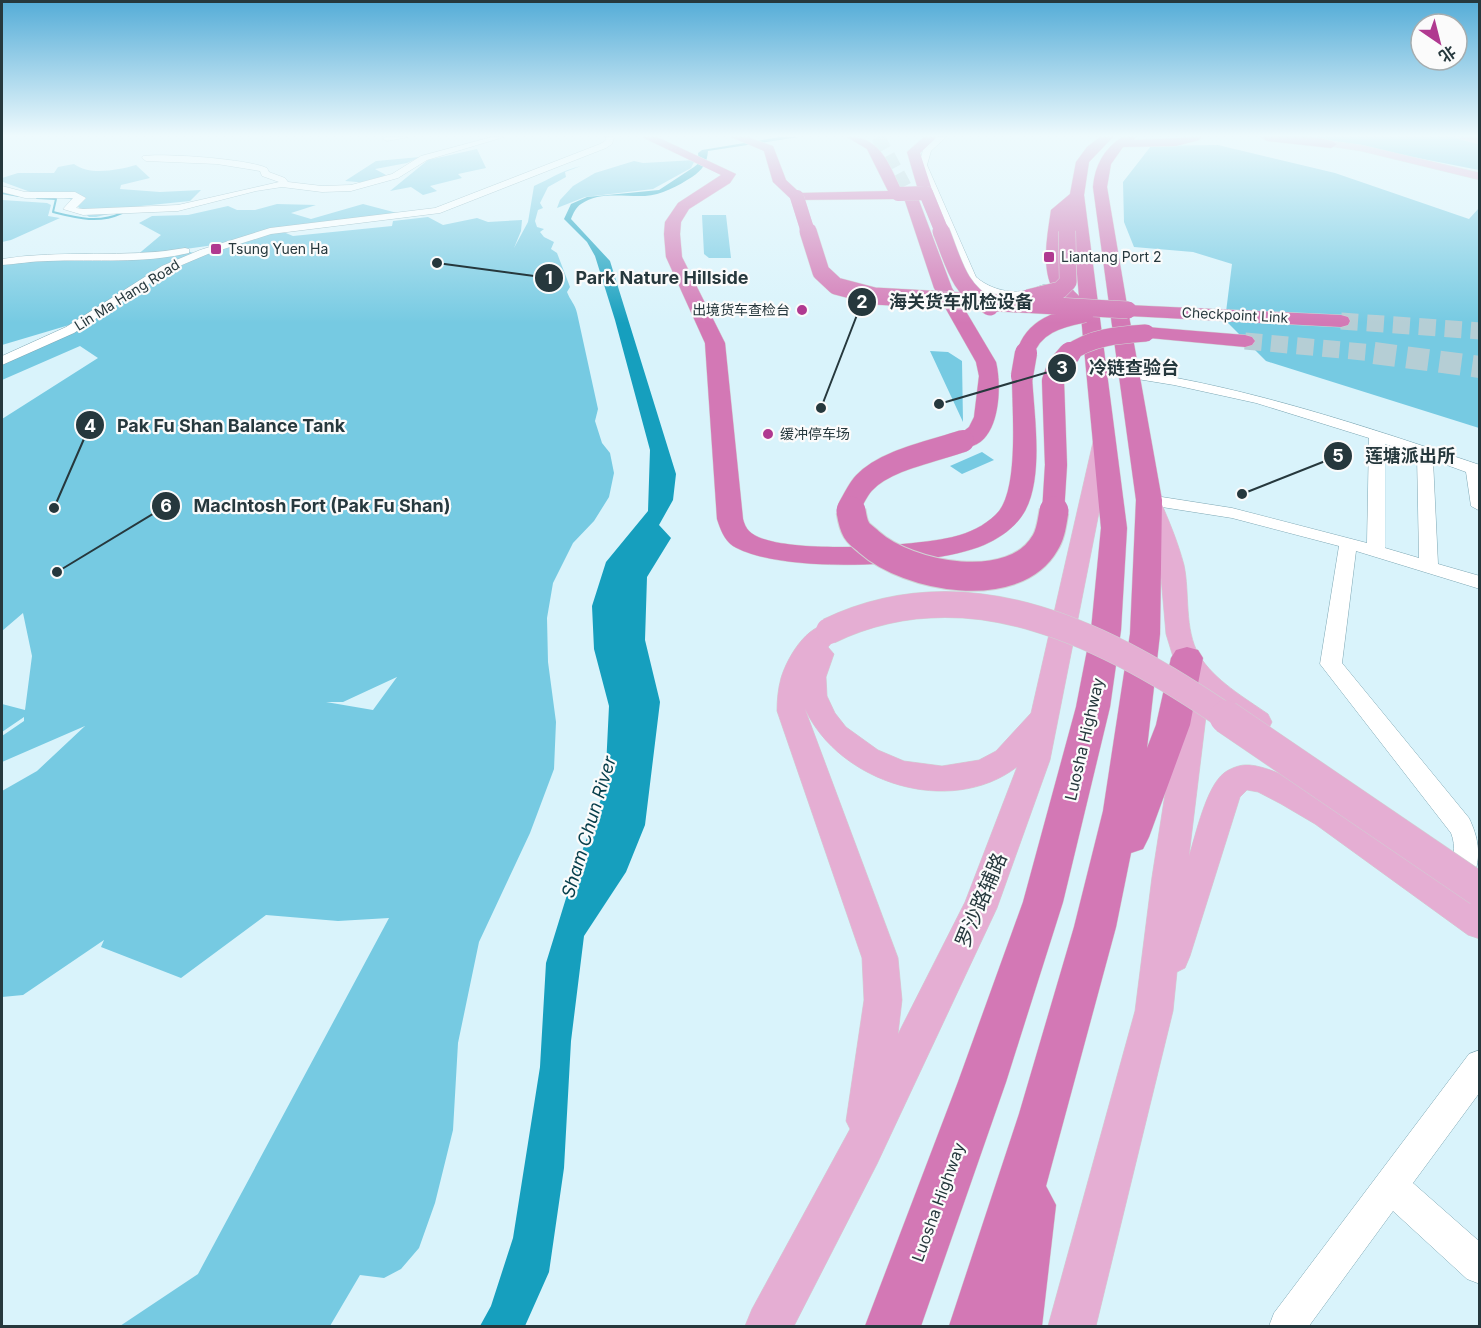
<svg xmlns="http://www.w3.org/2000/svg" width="1481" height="1328" viewBox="0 0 1481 1328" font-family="Inter,'Noto Sans SC',sans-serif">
<rect width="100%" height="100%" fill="#d9f3fb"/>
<!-- green -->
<path fill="#76cae2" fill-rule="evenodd" d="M1311 137H1452L1479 144V170Z
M1218 145 1335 173 1469 219 1479 208V428L1266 361 1225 320 1232 264 1193 252 1134 247 1124 222 1123 182 1151 146Z
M477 149 486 168 458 174 462 178 430 186 437 191 423 195 411 187 390 191 428 160Z
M420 157 407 163 375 169 386 175 369 183 345 181 376 161Z
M695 160 691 168 653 189 585 197 557 208 560 200 573 186 595 173 634 161 643 163Z
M74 164C90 176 118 170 136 165L150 178 121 185 120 189 160 192 201 190 190 201 141 206 96 217H89L70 199 36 194 3 182 2 178 18 173H54L58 167Z
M581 166 565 172 566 177 548 187 540 203 543 208 538 210 535 221 537 227 544 229 540 232 544 237 554 242 551 249 557 253 570 287 567 292C570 300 575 304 577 313L598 409 595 421 602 443 610 453 614 473 609 497 594 521 573 543 553 583 547 618 548 662 556 722 554 769 530 833 479 942 458 1043 453 1130 435 1203 419 1248 401 1269 384 1278 360 1275 330 1326H120L198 1274 389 918 338 921 266 915 181 978 101 947 104 940 23 995 2 997V791L37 771 85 726 2 762V736L24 721V717L2 732V704L25 710 32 656 23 613 2 631V419L98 358 80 346 2 380V363L40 348 163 274 215 250 214 245 136 256 161 235 139 223 152 216 188 215 228 206 237 210H255L277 204 316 205 291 213 311 219 363 204 401 214 281 231 293 236 392 226 393 221 428 217 443 225 477 218 488 222 522 220 521 231 514 248 528 222 534 186C550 179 560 171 581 166ZM397 677 373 710 326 702H343Z
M2 200 47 203 51 205 48 216 60 218 11 240 2 242Z
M702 215H726L731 258H709L704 254Z
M190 252 194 253 76 323 2 345V264C35 257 69 261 103 261 132 261 162 258 190 252Z
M930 351 948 352 962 361 963 422Z
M982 452 994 460 962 474 950 466Z"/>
<!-- water -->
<path fill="#169fbe" d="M780 137H799L708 151C707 164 702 170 692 177 678 186 661 195 645 196 624 197 599 191 581 204 576 207 573 214 571 219L610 261 676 474 673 500 659 525 671 538 647 577 645 640 660 702 645 825 626 872 584 936 571 1041 564 1168 549 1272 525 1326H480L491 1306 513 1238 540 1067 546 963 571 882 605 788 609 706 594 649 592 606 606 562 648 511 650 450 615 320 595 256 587 242 564 219 571 204 587 197 659 190 694 167 699 163 698 153 702 150Z"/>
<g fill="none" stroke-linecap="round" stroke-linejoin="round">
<!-- stream -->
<path stroke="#169fbe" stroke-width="2" d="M2 193 19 196
M37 198 56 199 53 212C77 218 98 224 122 213"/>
<!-- highway-tunnel-far2 -->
<path stroke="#b5ced5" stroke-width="14" stroke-dasharray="14 7" stroke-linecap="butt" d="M878 137 911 198"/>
<!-- highway-tunnel-far1 -->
<path stroke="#b5ced5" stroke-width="17" stroke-dasharray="17 9" stroke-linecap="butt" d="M1341 321 1480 331
M1245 341 1385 354"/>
<!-- highway-tunnel -->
<path stroke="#b5ced5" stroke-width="22" stroke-dasharray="22 11" stroke-linecap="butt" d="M1374 353 1480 367"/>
<defs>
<path id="minor" d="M386 137H408L387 141 383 139Z
M492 137H504L427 160 398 178 351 191 322 192 282 187 256 191 178 211 83 215 63 209 73 198H25L2 192V186L25 192H75L86 198 76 208 83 209 178 205 279 182 262 176 260 171 217 164 146 161 142 158 143 156C165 153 248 159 267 168L269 172 285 178 288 182 322 186 351 185 392 174 421 156Z
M606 137H614L612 144 606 148 440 213 271 234 208 254 170 270 74 333 2 365V356L66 327 162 266 200 250 270 228 435 208 600 144 605 141Z
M937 137H946L931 151 927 165 976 277C991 290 1013 295 1032 289 1039 287 1044 283 1051 285V289C1024 303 990 302 967 281L919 165 923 150Z
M185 248 189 249V253C142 264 96 259 48 261 32 261 17 264 2 265V259C63 249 124 259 185 248Z
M1130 370C1251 388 1364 426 1480 465V511L1471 506 1466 472 1433 460 1438 564 1480 576V589L1356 551 1342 663 1469 818C1478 837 1481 853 1475 873L1466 877 1457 873C1451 860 1457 847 1451 833L1320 664 1339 546 1232 518 1149 505 1143 504 1141 500 1143 496 1149 495 1232 508 1367 543 1369 438 1256 403 1174 385 1125 377 1123 374ZM1385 444 1417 455 1419 558 1385 548Z
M1480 1050V1092L1413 1183 1480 1242V1284L1467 1279 1393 1211 1309 1326H1269L1274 1313 1469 1054Z"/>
<path id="major" d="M1299 137 1361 145 1480 173V180L1361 151 1302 142 1297 139Z
M1459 137 1480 138V144L1460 139Z
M1103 436 1110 438 1113 442 1050 760 997 908 877 1164 794 1326H745L752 1309 850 1129 846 1121 864 1000 862 958 777 711C777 700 778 689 781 678 788 655 811 617 838 625L842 631 828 647 834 654 826 677 827 696 835 713 846 727 878 750 904 761 942 766 979 760 996 751 1031 713 1093 442 1096 438ZM805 709C839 783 950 818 1017 767L965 902 898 1034 902 1000 898 958Z
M1149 493 1157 495 1160 500C1169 521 1178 542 1184 565 1190 593 1184 629 1199 655 1214 680 1245 698 1268 714L1272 722 1268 730 1258 733 1248 730 1208 700 1189 856C1196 834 1206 787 1224 773 1229 769 1239 765 1245 765 1292 762 1437 872 1480 902V939L1468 935 1315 824 1281 804 1258 792 1247 790 1240 797 1190 956 1185 968 1177 972 1173 1011 1096 1326H1048L1135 1011 1152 877 1182 686 1166 634 1160 566 1153 537 1138 500 1141 495Z"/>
<path id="highway" d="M642 137H657L736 174 730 183 689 209 681 222 680 234 682 257 725 343 743 519C744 523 746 528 749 531 773 557 927 546 960 535 974 531 990 522 999 511 1019 485 1012 409 1012 376L1015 372 1022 370 1029 372 1032 376C1034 415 1044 476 1025 511 1016 527 1000 538 984 545 932 567 782 575 733 546 724 540 720 528 717 519L705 343 666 257 664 234 665 222 678 203 721 175Z
M731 137H747L773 146 786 180 800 193 888 191 867 149 847 137C882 135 890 168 904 195L897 199 792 200 773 182 764 151Z
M924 137H937L920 153 933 193 926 197 919 193 907 152Z
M1100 137H1113L1089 162 1084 195 1127 528 1121 630 1110 707 1063 902 1006 1082 921 1326H865L958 1082 1023 902 1076 707 1091 630 1101 528 1081 316C1036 293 1045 251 1051 210L1070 194 1076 162 1087 147ZM1071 207 1079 296C1054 274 1062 242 1065 212Z
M1122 137H1136L1134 140 1201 137 1199 140 1176 146 1123 147 1111 164 1107 187 1127 305 1341 315 1348 317 1350 321 1348 325 1341 327 1129 316 1162 500 1160 634 1147 748 1156 725 1171 658 1176 650 1187 647 1198 650 1203 658 1190 725 1149 837 1143 849 1131 853 1116 927 1046 1186 1056 1205 1042 1326H949L1019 1114 1074 927 1103 811 1130 634 1136 500 1093 187C1095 165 1104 149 1122 137Z
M1261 137C1277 136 1325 134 1337 144L1331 148 1267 141Z
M911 194 918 198 952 288 996 362C1003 390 999 457 955 446L951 441 969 427 974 417 979 376 976 362 934 288 904 198Z
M1146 327 1245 335 1252 337 1255 341 1252 345 1245 347 1139 337 1136 333 1139 329Z"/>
</defs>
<!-- minor casing -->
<use href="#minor" stroke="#7da7b4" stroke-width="1"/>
<!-- major casing -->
<use href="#major" stroke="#cfd3d4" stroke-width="1"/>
<!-- highway casing -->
<use href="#highway" stroke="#cfd3d4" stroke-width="1"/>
<!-- minor -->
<use href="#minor" fill="#fff" fill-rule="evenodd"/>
<!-- major -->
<use href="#major" fill="#e5aed3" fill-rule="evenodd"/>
<!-- highway -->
<use href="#highway" fill="#d378b5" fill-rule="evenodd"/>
<defs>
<path id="major-bridge-far1" d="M829 631C971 563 1110 638 1228 718"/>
<path id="major-bridge" d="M1226 717 1480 890"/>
<path id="highway-bridge-far3" d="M898 194 926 193 942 232
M797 197 808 232
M1067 212V232"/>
<path id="highway-bridge-far2" d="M808 231 821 272 836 286 874 296 1128 310
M941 231C954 263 958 289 990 307
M1028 298 1060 290 1068 282 1067 231
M1025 354C1033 326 1059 319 1085 314
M1068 354C1091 337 1118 335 1146 333"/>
<path id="highway-bridge-far1" d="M1022 376 1026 353
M851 513 849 507C854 499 858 489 864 483 885 460 934 451 963 441
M1053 513 1056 465 1053 381 1058 367 1070 353"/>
<path id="highway-bridge" d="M851 511C852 517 853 524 856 529 858 534 865 538 869 542 908 577 1014 597 1045 543 1051 534 1052 522 1054 511"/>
</defs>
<!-- major-bridge-far1 casing -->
<use href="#major-bridge-far1" stroke="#cfd3d4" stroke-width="27" stroke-linecap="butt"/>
<!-- major-bridge casing -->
<use href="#major-bridge" stroke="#cfd3d4" stroke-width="34" stroke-linecap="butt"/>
<!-- highway-bridge-far3 casing -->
<use href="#highway-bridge-far3" stroke="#cfd3d4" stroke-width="14" stroke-linecap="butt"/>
<!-- highway-bridge-far2 casing -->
<use href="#highway-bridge-far2" stroke="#cfd3d4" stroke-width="18" stroke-linecap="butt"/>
<!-- highway-bridge-far1 casing -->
<use href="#highway-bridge-far1" stroke="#cfd3d4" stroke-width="23" stroke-linecap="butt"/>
<!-- highway-bridge casing -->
<use href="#highway-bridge" stroke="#cfd3d4" stroke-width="31" stroke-linecap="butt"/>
<!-- major-bridge-far1 -->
<use href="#major-bridge-far1" stroke="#e5aed3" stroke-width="26"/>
<!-- major-bridge -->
<use href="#major-bridge" stroke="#e5aed3" stroke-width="33"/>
<!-- highway-bridge-far3 -->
<use href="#highway-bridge-far3" stroke="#d378b5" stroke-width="14"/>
<!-- highway-bridge-far2 -->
<use href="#highway-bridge-far2" stroke="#d378b5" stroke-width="17"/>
<!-- highway-bridge-far1 -->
<use href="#highway-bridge-far1" stroke="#d378b5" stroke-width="22"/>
<!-- highway-bridge -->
<use href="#highway-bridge" stroke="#d378b5" stroke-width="29"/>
</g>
<!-- sky -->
<linearGradient id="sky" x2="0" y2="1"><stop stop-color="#54acd7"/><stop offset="0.42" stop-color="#eefafd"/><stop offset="1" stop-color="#eefafd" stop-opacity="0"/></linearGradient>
<rect width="1481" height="323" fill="url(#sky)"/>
<!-- markers -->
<g fill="#b03990" stroke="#fbfbfb" stroke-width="2">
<rect x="210" y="243" width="12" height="12" rx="3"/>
<rect x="1043" y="251" width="12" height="12" rx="3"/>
<circle cx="802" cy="310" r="6"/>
<circle cx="768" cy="434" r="6"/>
</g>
<g text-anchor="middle" stroke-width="4.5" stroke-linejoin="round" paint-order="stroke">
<!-- far-poi labels -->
<g font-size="14" fill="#26383d" stroke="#fbfbfb" text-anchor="start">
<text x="228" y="254">Tsung Yuen Ha</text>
<text x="1061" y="262">Liantang Port 2</text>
<text x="790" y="315" text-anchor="end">出境货车查检台</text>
<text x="780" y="439">缓冲停车场</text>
</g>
<!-- far-street labels -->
<g font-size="14" fill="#26383d" stroke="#fbfbfb">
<text transform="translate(127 295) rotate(-32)" y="5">Lin Ma Hang Road</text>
<text transform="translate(1235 315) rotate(3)" y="5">Checkpoint Link</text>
</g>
<!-- street labels -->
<g font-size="16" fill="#26383d" stroke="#fbfbfb">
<text transform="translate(1084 739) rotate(-77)" y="6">Luosha Highway</text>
<text transform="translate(938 1202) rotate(-70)" y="6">Luosha Highway</text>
</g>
<!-- water labels -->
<g font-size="18" font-style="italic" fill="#053d4a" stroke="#fbfbfb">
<text transform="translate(589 827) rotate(-73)" y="6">Sham Chun River</text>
</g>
<!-- near-street labels -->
<g font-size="20" fill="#26383d" stroke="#fbfbfb">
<text transform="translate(981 900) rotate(-67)" y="7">罗沙路辅路</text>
</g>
</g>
<!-- callouts -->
<path fill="none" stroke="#26383d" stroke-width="2" d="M437 263L549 278M821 408L862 302M939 404L1062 368M54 508L90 425M1242 494L1338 456M57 572L166 506"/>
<g fill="#26383d" stroke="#fbfbfb" stroke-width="2">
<circle cx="437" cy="263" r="6"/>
<circle cx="821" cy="408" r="6"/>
<circle cx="939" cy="404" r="6"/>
<circle cx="54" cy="508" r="6"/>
<circle cx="1242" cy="494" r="6"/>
<circle cx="57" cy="572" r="6"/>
<circle cx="549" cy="278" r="15"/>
<circle cx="862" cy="302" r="15"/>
<circle cx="1062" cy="368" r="15"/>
<circle cx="90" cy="425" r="15"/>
<circle cx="1338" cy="456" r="15"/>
<circle cx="166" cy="506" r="15"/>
</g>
<g font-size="18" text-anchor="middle" font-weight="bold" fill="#fff">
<text x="549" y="284">1</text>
<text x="862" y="308">2</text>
<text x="1062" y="374">3</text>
<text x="90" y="432">4</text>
<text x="1338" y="462">5</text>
<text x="166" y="512">6</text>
</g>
<g font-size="18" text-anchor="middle" font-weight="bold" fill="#26383d" stroke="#fbfbfb" stroke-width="4.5" stroke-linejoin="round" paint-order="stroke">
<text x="662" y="284">Park Nature Hillside</text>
<text x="961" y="308">海关货车机检设备</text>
<text x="1134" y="374">冷链查验台</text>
<text x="231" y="432">Pak Fu Shan Balance Tank</text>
<text x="1410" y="462">莲塘派出所</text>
<text x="322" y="512">MacIntosh Fort (Pak Fu Shan)</text>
</g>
<!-- border -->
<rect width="1481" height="1328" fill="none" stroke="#26383d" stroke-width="6"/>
<!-- north arrow -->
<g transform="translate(1439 42) rotate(145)"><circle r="28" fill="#fbfbfb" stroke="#a6adaf" stroke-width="1.5"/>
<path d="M0-4.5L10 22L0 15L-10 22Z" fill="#b03990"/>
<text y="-9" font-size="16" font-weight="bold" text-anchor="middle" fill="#26383d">北</text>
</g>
</svg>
